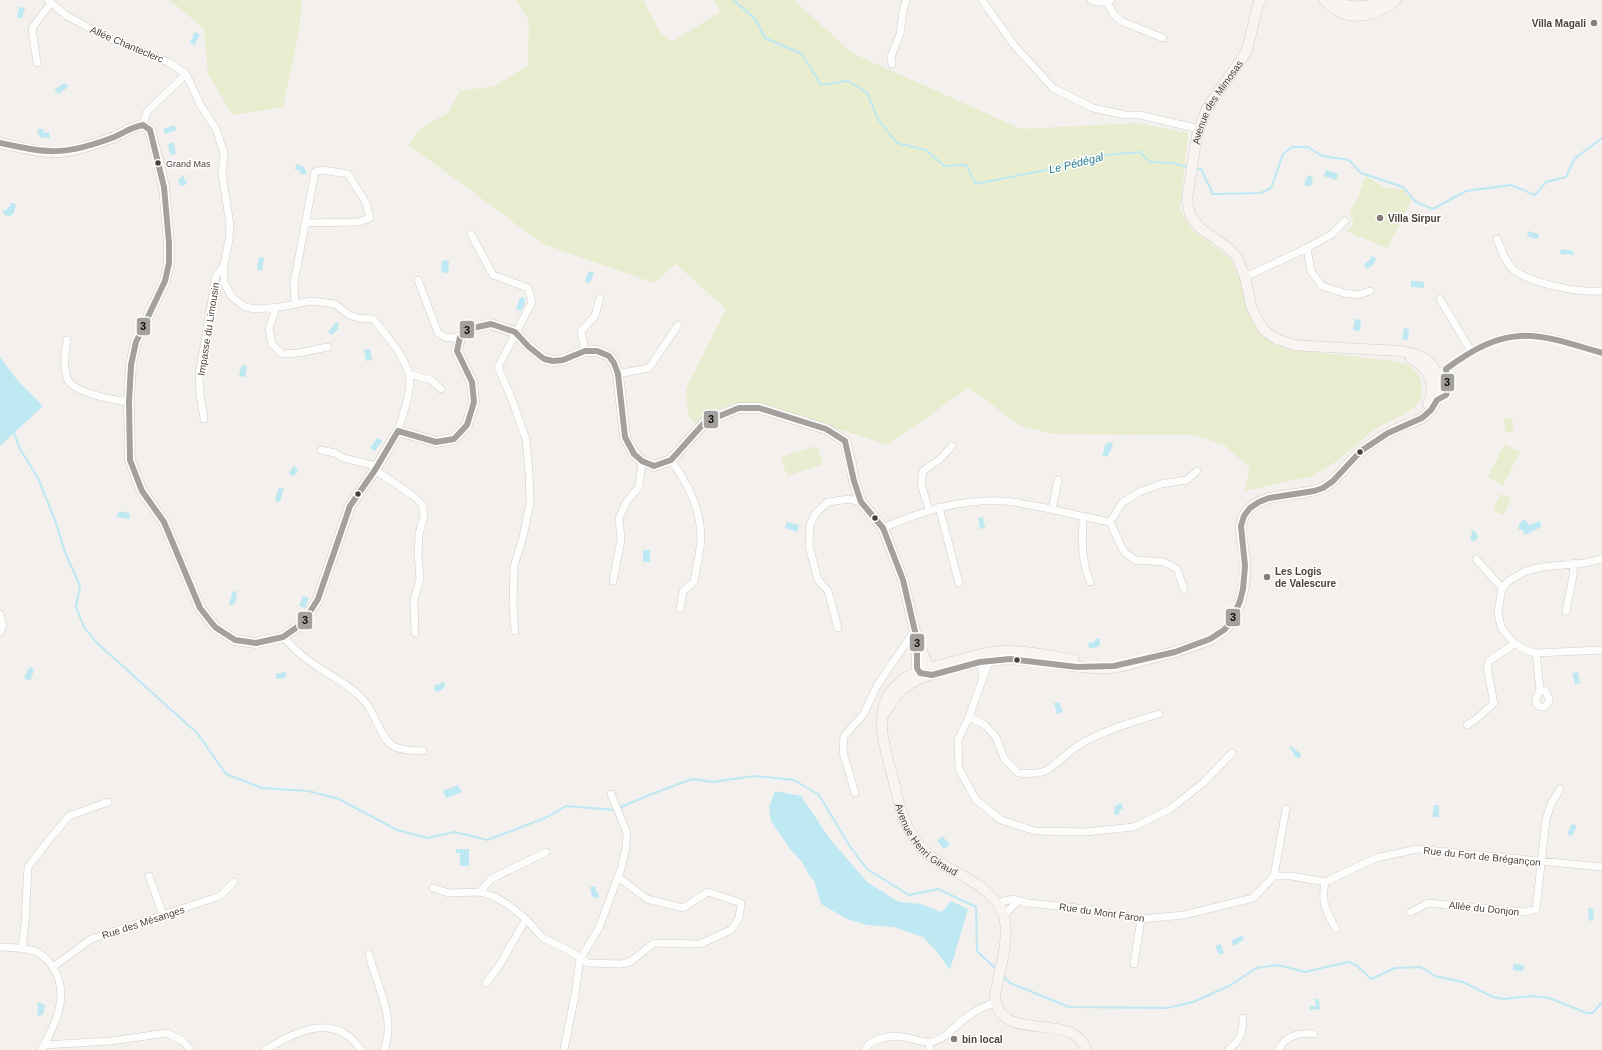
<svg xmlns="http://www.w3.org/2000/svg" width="1602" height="1050" viewBox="0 0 1602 1050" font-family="Helvetica,sans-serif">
<rect width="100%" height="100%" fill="#f3f0ee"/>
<!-- green -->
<path fill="#e7edce" d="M168 0H302L299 31 283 107 233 115 208 74 204 29 177 6Z
M516 0H643L661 33 672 42 720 12 714 0H794L852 53 1021 129 1137 123 1188 133 1180 209 1192 230 1230 258 1241 282 1248 312 1261 336 1287 349 1393 361 1411 366 1420 377 1422 387 1421 397 1415 407 1403 415 1376 428 1337 461 1313 476 1244 491 1250 468 1223 444 1192 435 1052 434 1020 425 968 388 888 445 759 403 726 406 695 423 688 415 686 389 726 309 676 264 654 283 543 244 409 145 419 130 449 112 460 91 494 86 528 66 529 21Z
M1366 176 1384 187 1404 190 1412 200 1387 248 1346 231 1353 225V220L1349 213 1356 202Z
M1512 418 1514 429 1511 432 1506 433 1504 419Z
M1505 444 1520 452 1503 485 1488 477Z
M817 446 823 464 787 476 781 457Z
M1500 494 1511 498 1504 515 1493 511Z"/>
<!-- water -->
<path fill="#bee8f2" d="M19 7 25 8 22 19 17 17Z
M196 32 200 35 194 45 191 43 190 41 193 37V34Z
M64 83 69 86 59 94 54 90Z
M175 125 176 130 165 134 163 129Z
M37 129H43L44 133 49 132 50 138 39 137Z
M171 143H174L176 154 170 155 168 145Z
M296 164 303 166 307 173 302 175 299 170H295Z
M1326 170 1338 174 1336 180 1324 176Z
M184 175V179L187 182 185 185 181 186 179 184 178 180Z
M1308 175 1313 177 1311 187 1304 185Z
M10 203 16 204 14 213 10 216 4 215 3 210H7V207H10Z
M1528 231 1539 234V237L1536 239 1527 236Z
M1561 249 1573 251 1574 255 1560 254Z
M1371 256 1376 258 1374 264 1367 269 1364 264 1370 260Z
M259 257 264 258 262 270 259 271 257 269Z
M446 260 449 262 448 273 441 272 442 261Z
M589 271 594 273 590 283H587L585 281Z
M1411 281 1424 282V288L1411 287Z
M523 297 525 299 524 306 521 311 516 309 520 298Z
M1355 319 1361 320 1360 331 1353 330Z
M336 322 339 324 337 327 339 328 332 335 328 332Z
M1404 328 1409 329 1408 340 1402 339Z
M370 349 372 360 366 361 364 350Z
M0 357 18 381 43 406 0 446Z
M244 365 247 367 245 377 239 376 241 366Z
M377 438 379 439 382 441 375 451 370 448Z
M1109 442 1112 443 1113 446 1107 457 1102 455 1104 451 1105 445Z
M294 465 298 471 296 474 291 476 289 473Z
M279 487 284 489 280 501 277 502 275 499Z
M119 511 130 513 129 519 116 517Z
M983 517 985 528 980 529 978 518Z
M1525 519 1529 525 1539 521 1541 523V527L1525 535 1522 530 1518 529 1520 523Z
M787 522 799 525 797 532 785 528Z
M1473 530 1476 532 1478 537 1475 541H1472L1470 538 1472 534 1471 532Z
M643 550H650V562H643Z
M234 591H236C237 596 237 604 230 606L229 602 232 596 231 594Z
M303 596 309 598 305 608 299 606Z
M1096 638 1100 639V645L1095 648H1089L1088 643 1094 642Z
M31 667 34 670 30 681 24 678 29 668Z
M284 671 286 673 285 678 278 679 275 678 276 674 282 673Z
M1578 672 1580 683 1575 684 1572 673Z
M442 682 445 683 444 688 438 692 434 690 435 685 440 684Z
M1059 702 1063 712 1057 714 1054 703Z
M1291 746 1301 754 1300 758 1295 757 1292 750 1289 748Z
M458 785 462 792 446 798 443 791Z
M775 791 801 796 830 839 867 882 899 902 921 904 936 910 942 912 951 901 968 909 950 970 937 952 923 937 894 927 867 925 847 919 821 904 814 880 809 875 802 862 790 849 771 821 769 807Z
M1121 803 1123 809 1119 810V815L1114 814 1115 806Z
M1434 805H1439V817H1432Z
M1572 824 1577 826 1572 836 1567 834Z
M942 836 950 844 944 849 937 841Z
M456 849H469V866H460V853H456Z
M596 886V892L599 894 598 898 592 897 590 887Z
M1590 908 1593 909 1594 920 1589 921 1588 909Z
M1241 936 1244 937 1243 940 1234 946 1231 941Z
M1221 944 1224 953 1219 955 1215 946Z
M1513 964 1524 965 1523 971 1513 970Z
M1315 999H1319L1320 1009 1310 1010V1006H1316Z
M39 1002 45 1005 43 1014 39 1016 37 1014 38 1008 37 1004Z"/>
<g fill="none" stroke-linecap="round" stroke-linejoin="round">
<!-- stream -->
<path stroke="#bee8f2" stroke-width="2" d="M734 0 756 20 765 38 802 54 821 85 848 81 867 93 878 119 897 143 926 150 944 166 966 165 976 184 1046 170 1094 156 1140 152 1150 162 1173 163 1188 167
M1194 168 1201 169 1213 194 1261 193 1271 188 1283 154 1292 147H1308L1322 156 1349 160 1361 173 1403 187 1416 202 1433 209 1466 191 1511 185 1535 195 1546 182 1566 177 1574 159 1602 138
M14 433 20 449 38 478 56 523 65 552 80 586 76 607 84 627 96 642 197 733 226 774 262 788 308 791 339 799 397 830 428 838 454 832 488 840 547 817 566 806 615 810
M619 808 649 795 692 779 713 782 754 776 794 780 819 795 849 845 867 869 909 895 938 889 976 907 977 951 997 970
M1003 976 1010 983 1069 1007 1167 1008 1193 1002 1231 985 1256 968 1278 965 1305 972 1348 962 1356 965 1371 979 1395 968 1421 967 1435 976 1463 982 1493 997 1504 999 1531 996 1549 998 1587 1013H1593L1602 1002"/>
<defs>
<path id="street" d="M48 0 67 16 106 37 170 63 186 74 201 106 216 129 224 153 222 175 230 224 229 240 224 264V282L232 297 245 307 256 309 280 307 311 301 335 304 349 315 358 318 373 319C386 335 403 353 409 374 413 389 402 416 398 431
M982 0 1014 45 1053 88 1093 108 1125 115H1140L1199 129
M1091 0C1097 3 1105 3 1111 0
M1107 2 1114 15 1121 21 1163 38
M37 63 32 28 51 3
M892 64 891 57 900 34 903 11 906 0
M143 125 147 112 186 74
M471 234 493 275 528 288 532 302 498 367 511 397 526 439 529 472 530 503 523 537 514 566 513 608 515 631
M1497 239C1501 249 1506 264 1515 271 1534 284 1579 293 1602 291
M1307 248 1311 271 1322 286 1344 293 1358 295 1370 291
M1245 277 1307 248 1332 234 1345 221
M418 280 438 333 447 338 460 337
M1440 299 1471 351
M295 304 294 283 315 172 322 170 348 174 366 203 370 218 359 222 305 223
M276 307 269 329 272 344 282 354 298 353 328 347
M67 340C65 353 63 366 67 378 72 393 114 400 129 402
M585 351 581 331 595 316 600 298
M1434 373 1437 375C1463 356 1492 335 1525 335 1548 334 1579 346 1602 353
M409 374 431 380 441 389
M618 374 649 368 678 325
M204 419 200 394 199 375 216 276 224 265
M321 450 335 453 343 458 377 466
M671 460C688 484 701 509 701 539 700 553 696 569 694 582L683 591 680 609
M375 470 412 495 422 504 424 515 419 534 418 554 420 578 414 601 415 633
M939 507 959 583
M1052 509 1058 480
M929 510 921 484 923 471 940 459 952 446
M1083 517C1082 543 1081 558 1090 582
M1110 522 1124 552 1135 560 1164 562 1177 569 1184 589
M1110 522 1122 503 1139 492 1161 484 1187 480 1197 471
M883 528C923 511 958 499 1003 501 1012 501 1021 504 1030 505 1057 510 1083 517 1110 522
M1476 559 1502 588
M1602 559 1585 563 1542 567 1526 571 1510 580 1502 588 1498 612 1501 627 1508 636 1514 643 1525 650 1536 653 1602 650
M613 581 621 540 619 518 627 501 639 487 642 461
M1566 611 1573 576 1574 563
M0 614 3 626 0 632
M838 628 828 591 818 580 809 546 810 524 816 513 828 502 849 499 861 502
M283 637C291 645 299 654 308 660 326 674 350 684 365 702 376 714 379 736 393 746 401 751 413 750 423 751
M1536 653 1540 690 1536 698V703L1540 707H1544L1549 702V698L1545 691 1540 690
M984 659 981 662 983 678 989 661
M983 678 969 717 958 740 959 769 976 800 1001 820 1035 831 1085 832 1134 827 1170 809 1203 783 1232 753
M969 717 985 725 996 737 1004 758 1018 773C1050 776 1049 768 1072 750 1080 744 1091 738 1101 734 1120 725 1140 720 1159 714
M1467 725 1475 720 1494 703 1487 668 1489 661 1510 647 1514 643
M855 793 843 752 844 736 863 715 878 684 915 630
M149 876 163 915
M1274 876H1292L1325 882 1376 858 1417 849 1602 867
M1325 882C1321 904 1326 910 1336 929
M433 888 449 893 480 892 495 897 507 904 526 919 543 938 570 951 588 963 621 964 630 962 654 943 700 944 731 930 739 918 741 903 708 892 683 908 647 899 618 877
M480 892 491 879 546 852
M997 903 1013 899 1028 903 1078 908 1141 919 1184 915 1253 898 1274 876 1286 809
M1411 912 1428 903 1525 912 1536 909 1546 820 1551 804 1560 789
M1004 915 1018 901
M0 947C12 948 26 947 37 952 44 956 50 962 54 969 70 996 55 1026 41 1050
M22 949 25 922 28 867 49 840 69 816 108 802
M369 954C376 986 397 1017 384 1050
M1134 964 1141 919
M53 967 91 939 220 896 234 882
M486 983 499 966 526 919
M929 1042 930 1050
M44 1045 111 1041 167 1033 183 1041 190 1050
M265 1050C296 1031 335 1011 361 1050
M564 1050 575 995 580 959 599 928 622 866 626 846 627 833 611 794
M865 1050C870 1038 891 1035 903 1037 912 1038 922 1043 931 1042 944 1040 953 1028 963 1020 973 1012 983 1006 995 1003
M1228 1050C1240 1041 1243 1032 1243 1018
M1279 1050C1284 1036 1300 1032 1314 1034"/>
<g id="secondary">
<path d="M1324 0C1330 5 1336 11 1344 14 1362 20 1382 11 1396 0"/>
<path d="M1329 3C1351 5 1362 11 1383 0"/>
<path d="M0 143C20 147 41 154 61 152 77 151 94 144 109 139 121 135 131 126 143 125L150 130 159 163 164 187 169 243V263L165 281 136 342 131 365 129 402 130 460 142 491 164 522 200 608 215 627 235 640 256 643 283 637 303 623 318 599 350 506 375 470 398 431 436 442 454 439 467 425 474 402 472 382 457 351 460 337 468 329 491 324 515 332 529 347 544 359 553 361 563 360 585 351H597L609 356 614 363 618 374 625 437 634 454 642 461 654 466 671 460 705 422 739 408H759L826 429 845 441 851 463 854 481 861 502 883 528 903 580 917 640 929 668"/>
<path d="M1411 359C1429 367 1437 386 1428 404"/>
<path d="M917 644V668L918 672 924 674"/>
<path id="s1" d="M1074 660C1051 655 1026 650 1002 651 981 652 961 660 940 665 932 668 922 669 914 673 903 678 891 688 886 700 877 722 885 749 891 771 897 793 901 821 915 839 921 848 928 855 936 860 958 875 988 885 1001 909 1013 931 999 972 995 995 997 1046 1074 1009 1086 1050"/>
<path id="s2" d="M883 716C889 707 895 695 904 688 932 668 994 657 1027 660 1055 662 1082 670 1110 668 1124 667 1139 662 1152 658 1169 653 1186 649 1202 643 1208 641 1215 638 1220 634 1241 618 1247 582 1245 557 1243 543 1237 528 1245 514 1260 490 1299 498 1322 488 1335 482 1348 463 1359 453 1373 441 1390 431 1407 424 1412 423 1417 421 1422 418 1443 405 1446 372 1424 358 1417 354 1408 353 1401 351L1307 346 1295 345 1276 339 1264 330 1255 315 1251 305 1245 277 1237 257 1227 247 1200 228 1190 215 1187 199 1197 135 1207 108 1243 57 1247 50 1258 4 1261 0"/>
</g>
</defs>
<!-- street casing -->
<use href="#street" stroke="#d1cecb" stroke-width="8"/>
<!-- secondary casing -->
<use href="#secondary" stroke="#d4cdc6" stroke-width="11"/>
<!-- street -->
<use href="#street" stroke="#fdfdfc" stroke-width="7"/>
<!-- secondary -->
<use href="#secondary" stroke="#f7f4f1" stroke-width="10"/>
<defs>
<path id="bus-1" d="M143 125 150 130 164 187 169 243V263L165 281 136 342 131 365 129 402 130 460 142 491 164 522 200 608 215 627 235 640 256 643 283 637 303 623 318 599 350 506 375 470 398 431
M0 143C47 153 62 156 109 139 121 135 130 127 143 125
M398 431 436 442 454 439 467 425 474 402 472 382 457 351 460 337 468 329 491 324 515 332 529 347 544 359 553 361 563 360 585 351H597L609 356 614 363 618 374 625 437 634 454 642 461 654 466 671 460 705 422 739 408H759L826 429 845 441 854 481 861 502 883 528 903 580 917 640V668L920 673 932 675 980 662 1010 659 1077 667 1114 666 1175 652 1210 639 1224 630 1231 622 1240 601 1243 589 1245 566 1241 526 1244 516 1250 508 1259 502 1269 498 1314 491 1323 488 1333 481 1361 451 1388 433 1422 418 1431 410 1437 400 1446 395 1448 389 1446 369C1508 323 1533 332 1602 353"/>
</defs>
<!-- bus-1 casing -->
<use href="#bus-1" stroke="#fff" stroke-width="9"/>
<!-- bus-1 -->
<use href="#bus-1" stroke="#a3a09e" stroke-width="6"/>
</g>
<!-- markers -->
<g fill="#867d78" stroke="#fff" stroke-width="1.5">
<circle cx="1594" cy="23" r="4"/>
<circle cx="1380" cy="218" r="4"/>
<circle cx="1267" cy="577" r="4"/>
<circle cx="954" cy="1039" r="4"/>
</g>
<g fill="#4b3f38" stroke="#fff" stroke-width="1.5">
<circle cx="158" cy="163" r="3.5"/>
<circle cx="1360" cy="452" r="3.5"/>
<circle cx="358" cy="494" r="3.5"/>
<circle cx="875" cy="518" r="3.5"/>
<circle cx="1017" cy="660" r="3.5"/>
</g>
<g text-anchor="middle" stroke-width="3" stroke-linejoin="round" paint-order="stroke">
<!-- bus labels -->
<g font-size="9" fill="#4b3f38" stroke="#fff" text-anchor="start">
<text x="166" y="167">Grand Mas</text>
</g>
<!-- poi labels -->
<g font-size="10" font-weight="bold" fill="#4b3f38" stroke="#fff" text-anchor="start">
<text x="1586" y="27" text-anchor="end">Villa Magali</text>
<text x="1388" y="222">Villa Sirpur</text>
<text x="1275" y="575">Les Logis<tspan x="1275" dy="12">de Valescure</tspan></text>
<text x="962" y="1043">bin local</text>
</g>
<!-- street labels -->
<g font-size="10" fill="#4b3f38" stroke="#fff">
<text transform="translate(127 44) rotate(23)" y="4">Allée Chanteclerc</text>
<text dy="4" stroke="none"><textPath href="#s2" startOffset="1195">Avenue des Mimosas</textPath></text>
<text transform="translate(208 329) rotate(-81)" y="4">Impasse du Limousin</text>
<text dy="4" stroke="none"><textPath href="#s1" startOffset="356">Avenue Henri Giraud</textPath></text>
<text transform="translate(1482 856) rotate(6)" y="4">Rue du Fort de Brégançon</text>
<text transform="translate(1484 908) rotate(6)" y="4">Allée du Donjon</text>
<text transform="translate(1102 912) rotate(8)" y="4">Rue du Mont Faron</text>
<text transform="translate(143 922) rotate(-18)" y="4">Rue des Mésanges</text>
</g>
<!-- water labels -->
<g font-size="11" font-style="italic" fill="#267c90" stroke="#fff">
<text transform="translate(1076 163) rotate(-14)" y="4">Le Pédégal</text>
</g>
</g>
<g stroke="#fff" stroke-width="1.5">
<rect x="136" y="317" width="15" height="19" rx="4" fill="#a3a09e"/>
<rect x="459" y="320" width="16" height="19" rx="4" fill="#a3a09e"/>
<rect x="1440" y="373" width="15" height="19" rx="4" fill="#a3a09e"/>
<rect x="703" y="410" width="16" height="19" rx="4" fill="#a3a09e"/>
<rect x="1225" y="608" width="16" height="19" rx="4" fill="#a3a09e"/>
<rect x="297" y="611" width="16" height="19" rx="4" fill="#a3a09e"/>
<rect x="909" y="633" width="16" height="19" rx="4" fill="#a3a09e"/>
</g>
<g font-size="11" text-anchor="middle" font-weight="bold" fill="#111">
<text x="143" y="330">3</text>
<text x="467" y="334">3</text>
<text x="1447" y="386">3</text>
<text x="711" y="423">3</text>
<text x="1233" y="621">3</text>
<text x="305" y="624">3</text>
<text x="917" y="647">3</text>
</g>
</svg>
